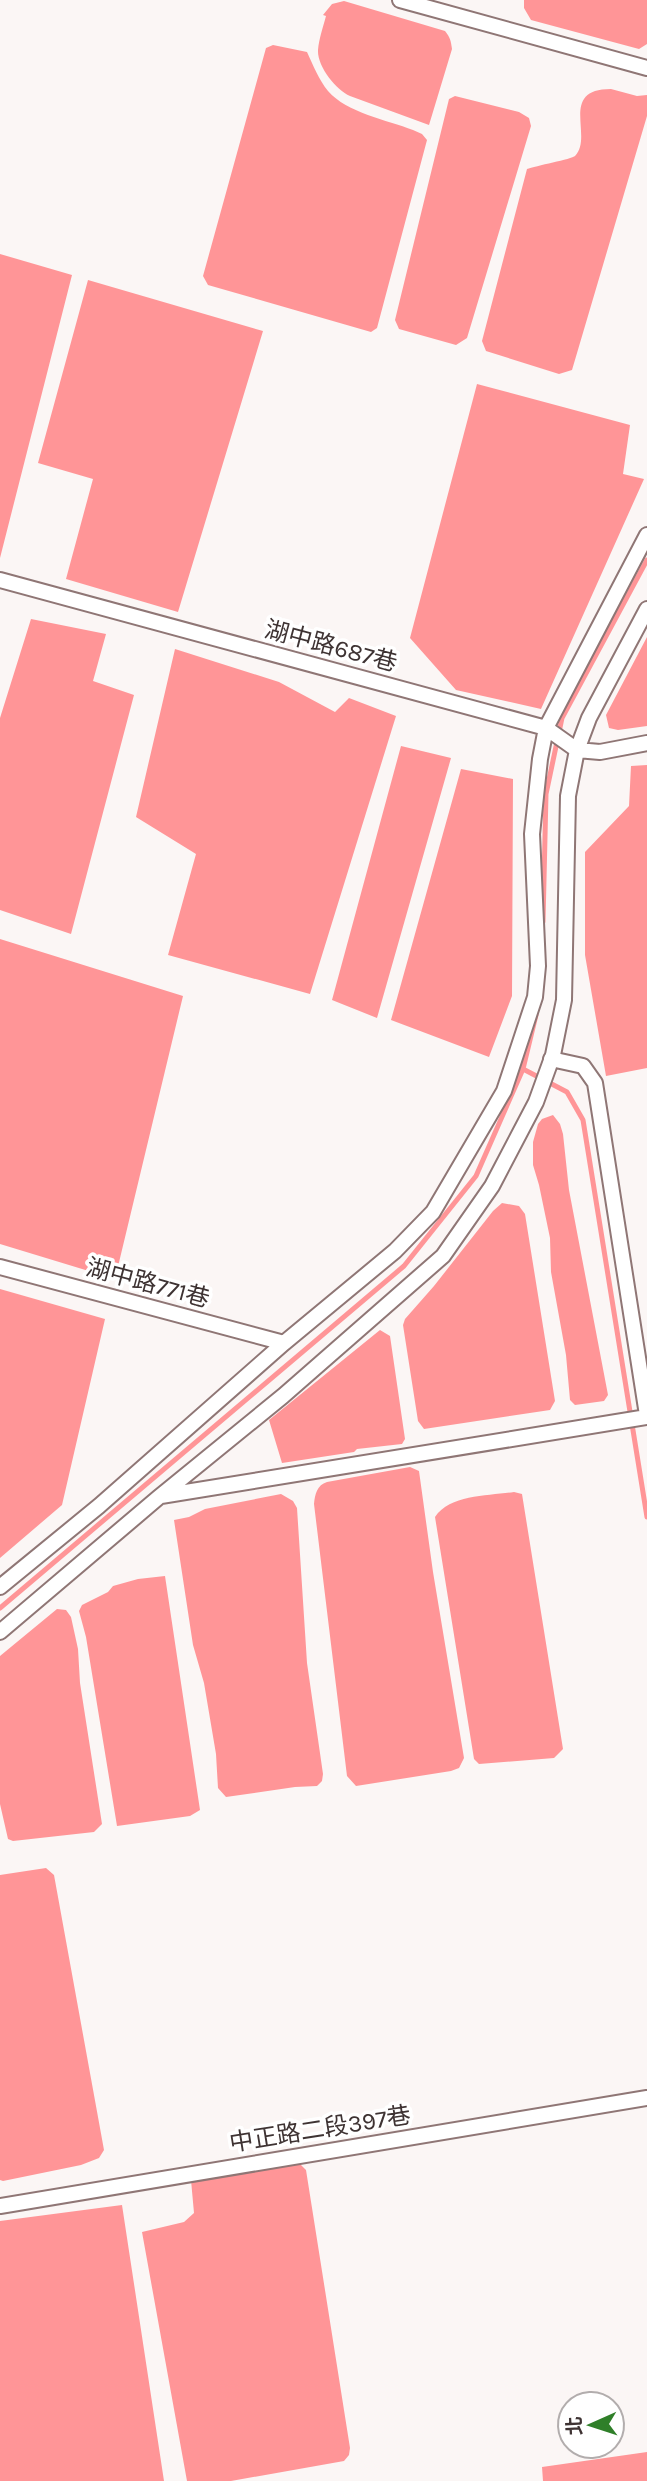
<svg xmlns="http://www.w3.org/2000/svg" width="647" height="2481" viewBox="0 0 647 2481" font-family="Karla,'Noto Sans TC',sans-serif">
<rect width="100%" height="100%" fill="#fbf6f5"/>
<!-- water -->
<path fill="#ff9597" d="M524 0H647V44L639 49 531 20 524 8Z
M344 1 445 31C450 37 451 41 452 49L429 125 350 96C336 90 317 66 318 50 319 39 323 27 326 16L323 15 332 4Z
M273 45 307 52C313 65 319 80 328 91 347 113 387 120 413 130L422 134 427 140 377 328 371 332 208 285 203 276 266 48Z
M611 89 637 96 647 95V116L572 370 559 374 486 351 482 341 527 169C535 166 572 159 575 156 594 137 558 89 611 89Z
M455 96 519 112 529 118 531 126 467 338 456 345 399 329 395 320 449 99Z
M0 254 72 275 0 558Z
M88 280 263 331 178 612 66 579 93 479 38 463Z
M477 384 630 425 623 474 644 479 541 709 456 690 410 638Z
M31 619 106 634 93 681 134 695 71 934 0 910V718Z
M647 637V726L618 730 609 728 606 715Z
M175 649 279 682 335 712 349 698 396 716 310 994 168 955 196 854 136 817Z
M401 746 451 758 377 1018 332 1000Z
M647 765V1068L606 1076 585 955V852L629 806 631 766Z
M461 769 513 779 512 996 489 1057 391 1020Z
M0 939 183 996 115 1279 0 1244Z
M553 1115 560 1124 563 1134 569 1190 608 1395 604 1401 575 1405 570 1400 566 1355 551 1272 550 1238 539 1185 533 1165V1142L538 1124 542 1119Z
M502 1203 519 1206 525 1214 555 1401 550 1410 424 1429 418 1421 403 1325 405 1319 434 1286 493 1211Z
M0 1289 105 1319 62 1505 0 1558Z
M380 1330 390 1336 405 1439 402 1444 357 1449 354 1452 282 1463 269 1420Z
M410 1467 419 1471 433 1572 464 1758 459 1768 451 1771 356 1786 347 1776 314 1504C315 1494 317 1485 327 1482Z
M514 1492 522 1494 563 1749 554 1758 479 1764 474 1759 435 1517C451 1494 489 1496 514 1492Z
M281 1494 293 1501 297 1508 307 1663 323 1774 322 1781 317 1786 295 1787 226 1797 218 1788 216 1754 204 1683 193 1645 174 1520 189 1517 205 1509Z
M165 1576 200 1810 190 1816 117 1826 86 1637 79 1611 82 1605 108 1592 113 1586 138 1579Z
M57 1609 66 1610 71 1617 78 1649 80 1683 102 1824 94 1832 13 1841 8 1839 0 1804V1656Z
M46 1868 54 1875 104 2150 99 2158 81 2165 3 2181 0 2180V1875Z
M295 2163 301 2165 306 2170 350 2448 349 2455 344 2461 231 2481H187L142 2232 184 2222 194 2213 191 2180Z
M122 2205 164 2481H0V2221Z
M647 2452V2481H543L542 2467Z"/>
<g fill="none" stroke-linecap="round" stroke-linejoin="round">
<!-- stream -->
<path stroke="#ff9597" stroke-width="5" d="M543 922 546 794 562 718 647 560
M523 1069 567 1092 583 1120 647 1517
M0 1608 404 1266 476 1176 523 1069 536 1015"/>
<defs>
<path id="minor" d="M400 0 647 68
M0 580 546 728 577 750 600 752 647 743
M551 1059 583 1066 595 1083 647 1415
M0 1267 284 1343
M161 1496 647 1417
M0 1587 99 1506 284 1343 395 1251 433 1212 504 1091 535 997 538 966 532 834 540 759 546 728 647 535
M0 1632 159 1497 283 1396 443 1256 492 1186 536 1102 553 1055 564 1000 568 796 577 750 589 718 647 609
M0 2206 647 2098"/>
</defs>
<!-- minor casing -->
<use href="#minor" stroke="#8f7675" stroke-width="18"/>
<!-- minor -->
<use href="#minor" stroke="#fff" stroke-width="14"/>
</g>
<g text-anchor="middle" stroke-width="7" stroke-linejoin="round" paint-order="stroke">
<!-- street labels -->
<g font-size="24" fill="#3e3333" stroke="#fff">
<text transform="translate(331 646) rotate(15)" y="8">湖中路687巷</text>
<text transform="translate(148 1283) rotate(15)" y="8">湖中路771巷</text>
<text transform="translate(320 2129) rotate(-9)" y="8">中正路二段397巷</text>
</g>
</g>
<!-- north arrow -->
<g transform="translate(591 2425) rotate(267)"><circle r="33" fill="#ffffff" stroke="#b2adad" stroke-width="2"/>
<path d="M0-5L12 26L0 18L-12 26Z" fill="#2f7f29"/>
<text y="-10" font-size="19" font-weight="bold" text-anchor="middle" fill="#3e3333">北</text>
</g>
</svg>
